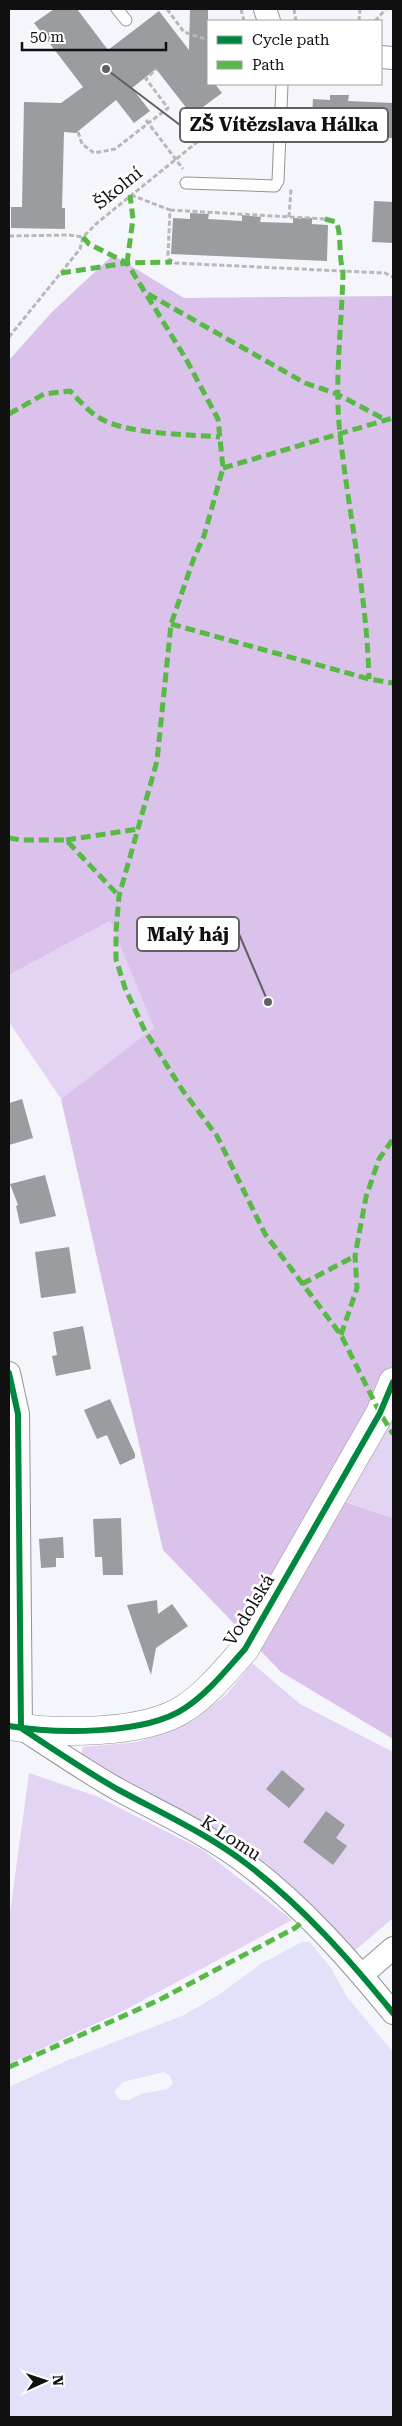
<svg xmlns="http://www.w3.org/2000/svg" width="402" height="2426" viewBox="0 0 402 2426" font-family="'Roboto Serif',serif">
<rect width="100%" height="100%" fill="#f5f6fc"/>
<!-- farmland -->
<path fill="#e1e1f9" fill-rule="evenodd" d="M302 1942H310L331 1968 347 1997 393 2052V2417H9V2087L66 2061 184 2015 220 1994 262 1963ZM164 2072 170 2076 173 2084 167 2089 141 2094 129 2100H120L114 2092 123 2082Z"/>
<!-- green -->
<path fill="#e4d4f3" d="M110 921 155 1029 61 1099 9 1022V975Z
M393 1396V1518L336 1498Z
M252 1663 300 1704 393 1752V1918L352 1953 267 1864 180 1810 80 1758 83 1747 138 1742 193 1721 227 1694Z
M29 1773 96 1796 203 1850 292 1920 123 2011 9 2064V1920Z"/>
<!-- forest -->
<path fill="#dbc2eb" d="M113 255 184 298 393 296V1396L337 1499 393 1518V1739L281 1672 163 1550 61 1099 154 1028 110 921 9 975V360L52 312Z"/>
<!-- building -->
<path fill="#9a9ca0" d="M54 9H77L108 50 159 11 189 50 190 9H208V84H215L222 93 192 115 156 69 132 88 150 111 134 123 116 100 76 133 64 132 62 208H65V229L11 228V207H22L24 102 61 103 83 87 34 23Z
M330 95H349L348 101 393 103V138L311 135 313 99 330 100Z
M374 201 393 202V243L372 242Z
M190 213 209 214 208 219 242 221V215L261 217 260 222 293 223V218H312V224L328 225 327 261 171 254 173 218 190 219Z
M22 1099 33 1138 9 1145V1103Z
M45 1175 56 1216 20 1224 16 1206 18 1205 10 1184Z
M69 1247 76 1293 41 1298 35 1252Z
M83 1326 91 1369 56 1376 52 1356 57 1355 53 1332Z
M110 1399 135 1454V1458L120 1465 107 1435 97 1439 84 1410Z
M121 1518 123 1575H103L102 1557H95L93 1519Z
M63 1537 64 1558H56V1567L41 1568 39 1539Z
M157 1600 158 1614 172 1604 188 1626 156 1648 151 1675 127 1605Z
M282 1770 305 1789 289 1808 266 1789Z
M326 1811 345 1825 336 1838 347 1846 333 1865 303 1842Z"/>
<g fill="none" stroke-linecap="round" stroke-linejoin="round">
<defs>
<path id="service" d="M117 9 126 20
M186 183 275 186 278 181 282 84"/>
<path id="minor" d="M265 9 269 21
M381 57 393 58
M9 1373 18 1414 21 1728C53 1749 84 1770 117 1789 161 1813 208 1834 248 1865 303 1907 349 1959 393 2013
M362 1975 393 1948"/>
<path id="tertiary" d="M9 1726C56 1734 145 1735 185 1708 208 1693 226 1670 245 1649L380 1413 393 1382"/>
</defs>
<!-- service casing -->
<use href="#service" stroke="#939496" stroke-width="13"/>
<!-- minor casing -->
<use href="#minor" stroke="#939496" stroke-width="24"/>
<!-- tertiary casing -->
<use href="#tertiary" stroke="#939496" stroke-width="29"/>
<!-- path -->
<path stroke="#b8b8b9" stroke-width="3" stroke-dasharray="5 2.5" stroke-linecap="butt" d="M167 9 184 32 208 40
M241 9 244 21
M294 9 296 21
M359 21 360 9
M375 21 386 9
M146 120 183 169
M78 132 82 144 94 153 115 149 168 108 146 79 156 69
M131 195 170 210 168 255 169 259 175 263 362 272 385 273 393 277
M170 210 325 219
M289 217 291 189
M9 236 69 235 83 237
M9 337 80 249 83 237 97 223 217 126 267 112"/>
<!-- service -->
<use href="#service" stroke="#fefeff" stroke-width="11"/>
<!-- minor -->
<use href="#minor" stroke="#fefeff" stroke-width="22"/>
<!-- tertiary -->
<use href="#tertiary" stroke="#fefeff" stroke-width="28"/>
<!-- quiet -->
<path stroke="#58b947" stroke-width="5" stroke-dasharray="10 5" stroke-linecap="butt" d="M325 219 336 222C342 233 338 254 343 271 342 325 334 380 340 434 349 516 367 596 369 679
M83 237 89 244 127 263 186 359 218 419 223 468 204 536 194 558 171 624 157 761 119 896 116 932V959L125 988 144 1029 183 1091 217 1136 265 1234 341 1335 380 1413 393 1434
M127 263 133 219 130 195
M61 273 127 263 172 262
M148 294 305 383 337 394 384 419
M9 414 44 394 70 391C79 400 88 411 98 417 126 435 187 434 220 437
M223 468 393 418
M171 624 369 679 393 683
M9 838 21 840H66L119 896
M66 840 138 829
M302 1284 355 1256
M341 1335 357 1288 355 1256 366 1197 379 1159 393 1139
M9 2067 157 2001 295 1928 308 1917"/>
<defs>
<path id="cycleway" d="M9 1373 18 1414 21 1728
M9 1726C56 1734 145 1735 185 1708 208 1693 226 1670 245 1649L380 1413 393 1382
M21 1728C53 1749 84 1770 117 1789 161 1813 208 1834 248 1865 303 1907 349 1959 393 2013"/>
</defs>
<!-- cycleway casing -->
<use href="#cycleway" stroke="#fff" stroke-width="9"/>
<!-- cycleway -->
<use href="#cycleway" stroke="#00873e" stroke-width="6"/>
</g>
<g text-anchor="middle" stroke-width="5" stroke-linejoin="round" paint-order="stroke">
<!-- street labels -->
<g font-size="18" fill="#101010" stroke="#fff">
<text transform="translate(118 188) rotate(-39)" y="6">Školní</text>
<text transform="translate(249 1610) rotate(-59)" y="6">Vodolská</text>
<text transform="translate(231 1838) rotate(33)" y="6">K Lomu</text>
</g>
</g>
<!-- callouts -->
<path fill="none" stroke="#606063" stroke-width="2" d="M106 69L180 125M268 1002L239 934"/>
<g fill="#606063" stroke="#fff" stroke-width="2">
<circle cx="106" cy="69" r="5"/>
<circle cx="268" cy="1002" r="5"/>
</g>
<g fill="#fff" stroke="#606063" stroke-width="2">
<rect x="180" y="108" width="208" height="34" rx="5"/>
<rect x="137" y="917" width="102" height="34" rx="5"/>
</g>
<g font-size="19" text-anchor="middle" font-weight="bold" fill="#101010">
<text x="284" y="131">ZŠ Vítězslava Hálka</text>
<text x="188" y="941">Malý háj</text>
</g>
<!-- border -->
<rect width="402" height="2426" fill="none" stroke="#101010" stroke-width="20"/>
<!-- legend -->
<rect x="207" y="20" width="175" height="65" fill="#ffffff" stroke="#9f9f9f"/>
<rect x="217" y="36" width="25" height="8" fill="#00873e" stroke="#9f9f9f"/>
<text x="252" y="45" font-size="15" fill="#101010">Cycle path</text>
<rect x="217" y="61" width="25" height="8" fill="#58b947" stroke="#9f9f9f"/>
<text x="252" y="70" font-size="15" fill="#101010">Path</text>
<!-- north arrow -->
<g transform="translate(45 2381) rotate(87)" stroke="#ffffff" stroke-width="4" paint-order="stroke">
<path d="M0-4L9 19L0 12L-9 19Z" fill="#101010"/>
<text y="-8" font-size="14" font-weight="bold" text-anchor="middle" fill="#101010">N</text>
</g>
<!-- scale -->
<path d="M22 42v8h144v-8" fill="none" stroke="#101010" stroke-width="2.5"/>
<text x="30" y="42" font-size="15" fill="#101010" stroke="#ffffff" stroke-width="4" paint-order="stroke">50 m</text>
</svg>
